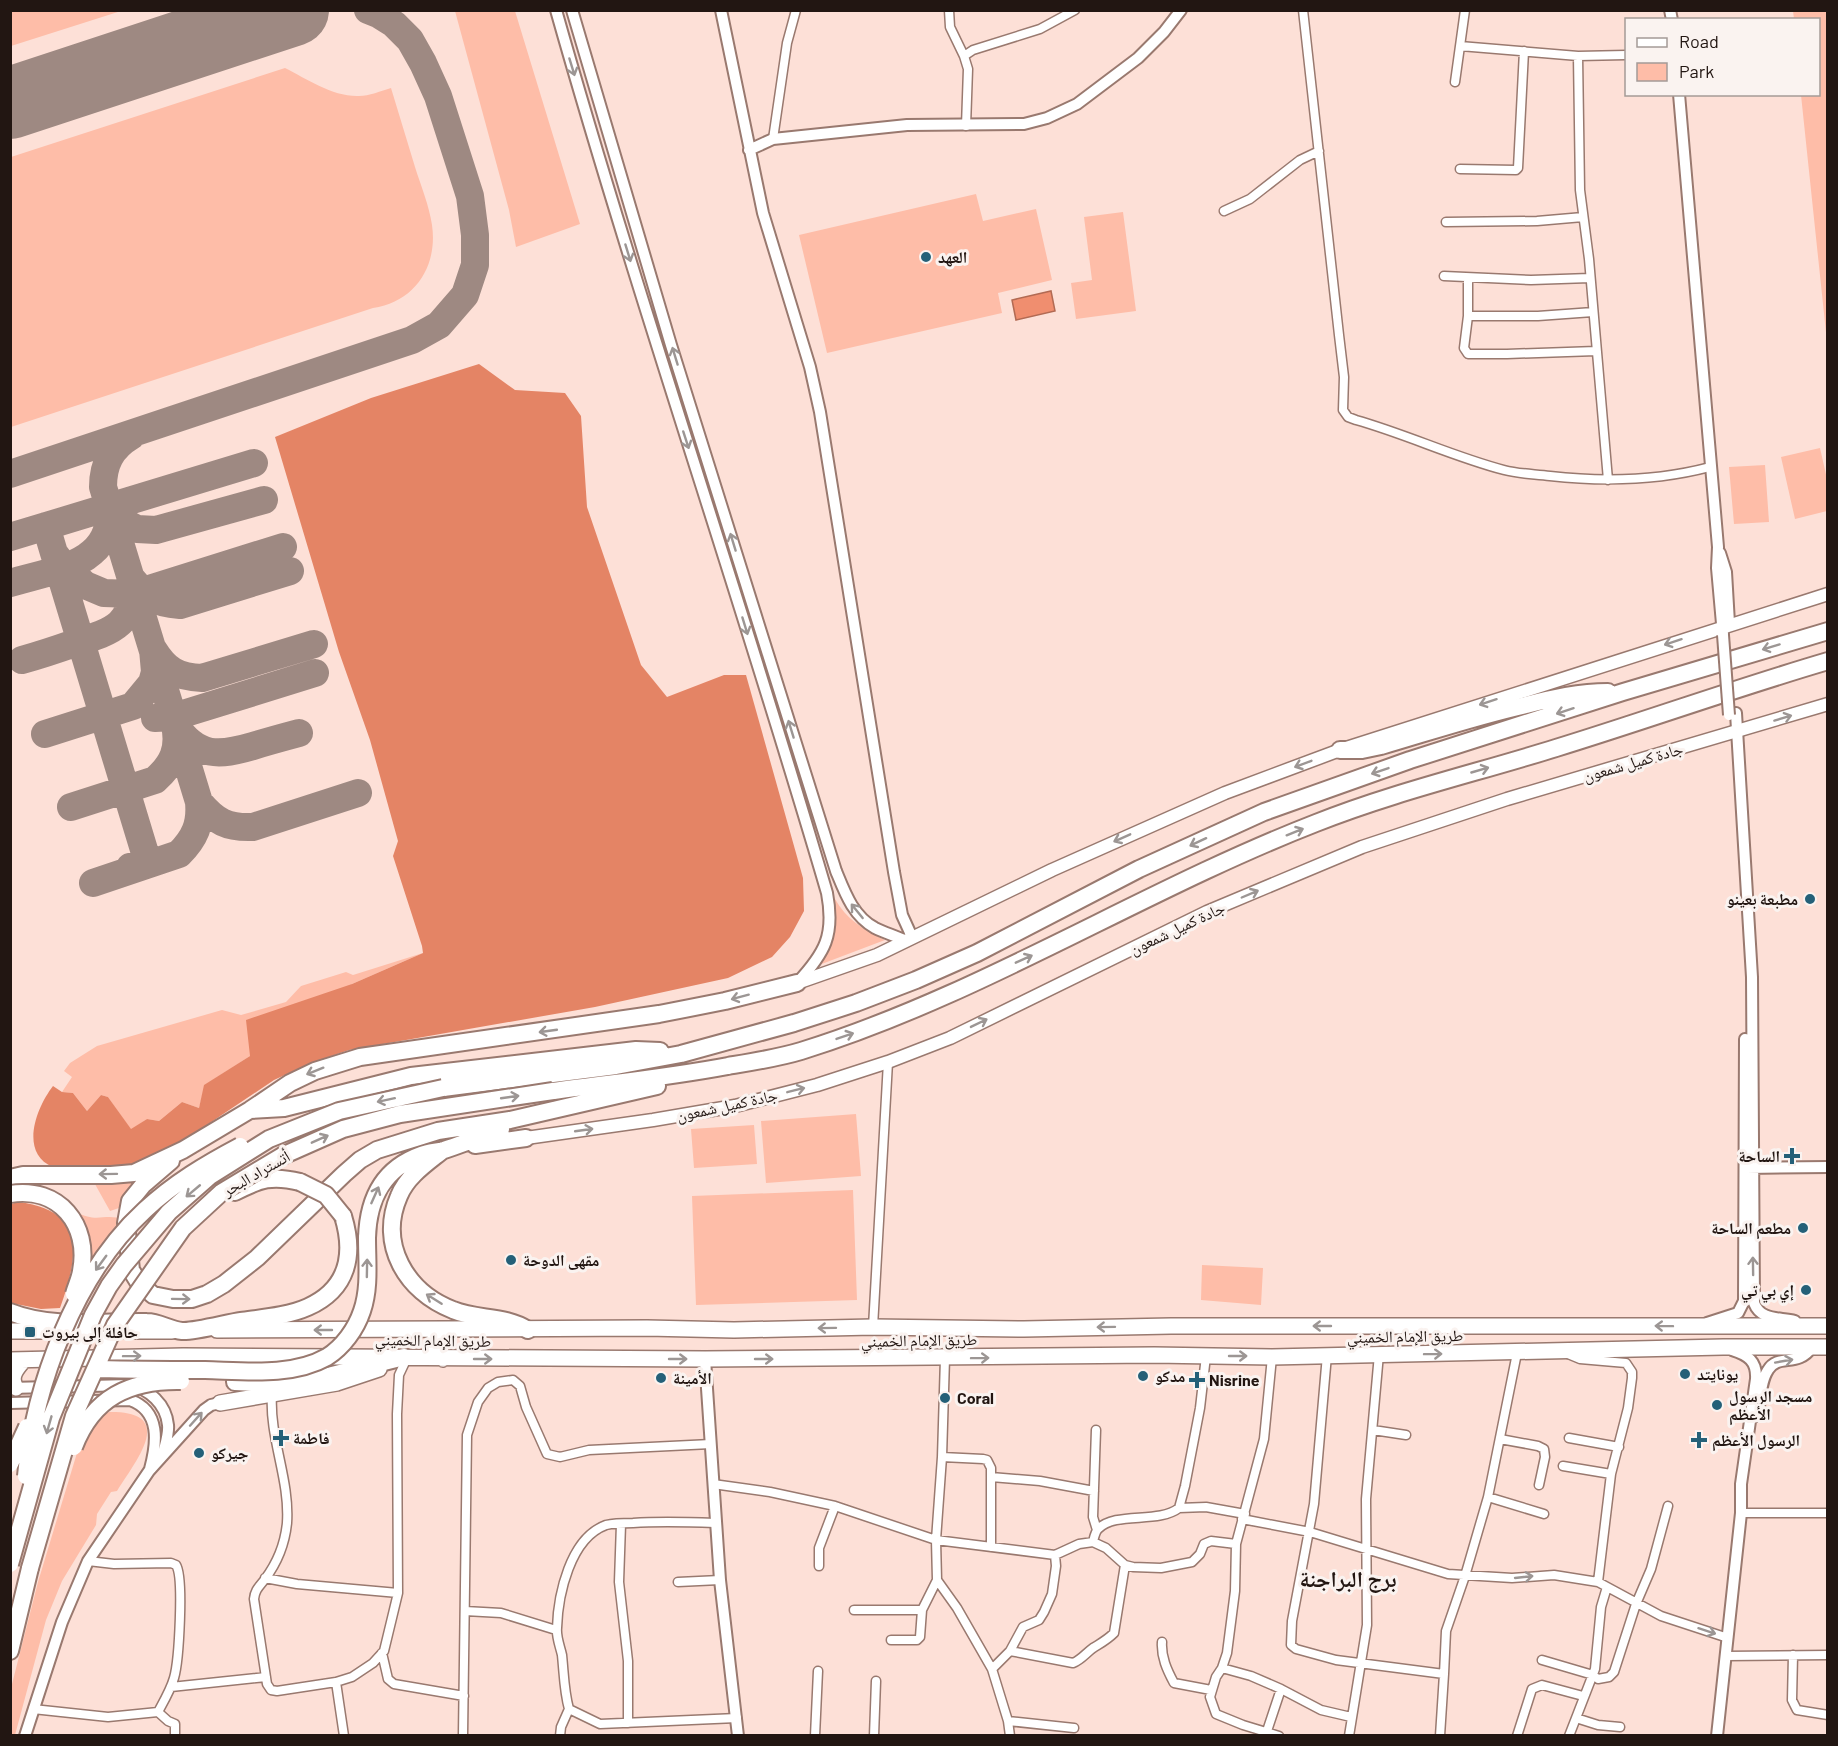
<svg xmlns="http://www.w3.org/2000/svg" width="1838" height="1746" viewBox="0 0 1838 1746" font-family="Barlow,'Noto Naskh Arabic',sans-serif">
<rect width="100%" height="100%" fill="#fde0d7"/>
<!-- green -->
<path fill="#febda8" d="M11 10H121V11L11 46Z
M455 11H515L580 224 516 247 509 210Z
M1793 11H1827V342L1801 95 1818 94V20L1794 19Z
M285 68C307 79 333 97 359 96 369 96 381 91 391 88 399 114 407 141 415 167 421 186 429 205 432 225 438 266 415 302 373 308L11 427V157Z
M976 194 983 221 1036 209 1052 280 998 293 1002 313 827 353 799 235Z
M1123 212 1136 311 1076 319 1071 283 1092 280 1084 217Z
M1820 448 1827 479V511L1795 519 1781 457Z
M1765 465 1769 522 1734 524 1729 467Z
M835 899C846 919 864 930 885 940L819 965Z
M423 953 352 984 250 1056 205 1085 199 1108 182 1102 159 1121 147 1119 131 1130 108 1097 101 1095 87 1111 73 1093 62 1092 72 1077 64 1071 70 1063 97 1046 222 1010 241 1015 286 1002 301 986 346 972 353 975Z
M856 1114 861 1176 766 1183 761 1121Z
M754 1125 757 1164 694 1168 691 1129Z
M139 1176 128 1189 119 1208 110 1211 91 1177Z
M853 1190 857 1300 696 1305 692 1196Z
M76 1212C98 1224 105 1212 124 1220L89 1268 90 1246Z
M1202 1265 1263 1268 1261 1305 1201 1300Z
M109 1412C178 1411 136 1460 117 1491L111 1492 97 1514 96 1525 62 1581 46 1620 15 1735 11 1736V1688L38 1582 80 1443 94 1420Z"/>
<!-- forest -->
<path fill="#e48465" d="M479 364 515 390 565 393 581 416 587 507 641 665 667 697 724 675H746L803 878 804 911 790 937 772 957 728 978 595 1007 349 1050 311 1063 274 1080 183 1141 138 1162 115 1169 53 1167C19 1153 36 1108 53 1086L62 1092 73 1093 87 1111 101 1095 108 1097 131 1129 147 1119 159 1121 182 1102 199 1108 204 1085 250 1056 246 1020 352 984 423 953 422 946 393 856 398 841 370 740 339 652 275 437 371 398Z
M18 1202C88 1210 78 1258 60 1308L41 1309 11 1303V1204Z"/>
<!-- water -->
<path fill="#f08e6f" stroke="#b26a53" stroke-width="1.5" d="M1051 291 1055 311 1016 320 1012 300Z"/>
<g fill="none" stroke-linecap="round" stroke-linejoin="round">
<!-- taxiway -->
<path stroke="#9e8982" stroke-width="28" d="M250 25 300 10
M10 474 412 340 439 325 465 295 475 265V235L470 196 438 96 423 63 410 40 394 24 378 14 368 10
M46 526 54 553 64 566 85 585 104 593 133 594 283 547
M10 537 254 463
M54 553 148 863 130 867
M10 583C53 570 114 565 109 507L122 521 137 529 156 530 264 500
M22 660C40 655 58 649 75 643 114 631 136 624 131 578 147 597 154 603 180 605L290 571
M155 718 173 717 315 673
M45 734 133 706 152 683 155 672 153 649C166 670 177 677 202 678L314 644
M199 802C216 822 227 828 253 827L358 793
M71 807 155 780C173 764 180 749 175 725 198 758 219 756 253 746 269 741 284 737 299 733
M93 883 179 854C195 838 201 824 199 802L103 487C103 464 111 448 131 436"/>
<!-- runway -->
<path stroke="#9e8982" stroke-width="72" d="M10 103 293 10"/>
<defs>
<path id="minor" d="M949 10 950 27 964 56 968 69 966 126
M1303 10 1339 335 1344 377 1343 410 1348 417 1356 420C1406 434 1454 457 1504 470 1519 474 1535 474 1550 476 1604 482 1657 481 1710 467
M1460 46 1578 56 1626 55
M964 56 973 50 1040 29 1075 10
M1578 56 1580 190 1589 259 1608 480
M1455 82 1465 10
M773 139 787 43 796 10
M1460 169 1516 170 1518 168 1524 51
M1224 211 1250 199 1300 160 1319 151
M1446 222 1537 221 1583 217
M1444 276 1531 280 1590 278
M1593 312 1538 316H1468L1464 348 1468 354H1507L1596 351
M1468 316V279
M873 1327 888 1062
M1568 1354 1580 1359 1626 1363 1632 1372V1378L1628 1408 1611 1474 1598 1582
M1327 1355 1314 1504 1292 1621 1291 1645 1296 1649 1336 1660 1444 1674 1446 1631 1465 1576 1488 1497 1517 1353
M1272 1357 1264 1439 1236 1544 1235 1591 1227 1653 1222 1668 1216 1677 1210 1697 1216 1714 1243 1725 1279 1736
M945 1358 942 1457 936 1540 937 1580 957 1608 992 1669 1008 1721 1010 1736
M272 1394C269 1438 290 1479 287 1523 285 1543 277 1563 265 1579 260 1586 255 1589 254 1599L267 1684 271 1690 277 1691 336 1682 352 1677 373 1663 384 1651 398 1593 397 1414 399 1375 407 1358
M1096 1430 1093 1517 1097 1530
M1373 1430 1406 1435
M1569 1438 1619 1447
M1500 1439 1538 1446 1544 1449 1545 1457 1539 1485
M942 1457 983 1459 987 1460 991 1468V1547
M1563 1466 1611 1474
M991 1477 1040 1481 1094 1491
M713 1484 770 1492 835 1506 936 1540 1055 1555 1079 1544 1093 1542C1094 1538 1095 1532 1098 1529 1116 1511 1158 1524 1179 1508L1185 1486 1200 1408 1206 1356
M1488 1497 1544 1514
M1179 1508 1206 1507 1245 1514
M1741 1513H1828
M1242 1519 1310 1532 1448 1574 1512 1578 1554 1575 1598 1582 1661 1616 1728 1638
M716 1523C688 1522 661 1521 633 1523 625 1523 614 1523 606 1525 570 1538 558 1595 557 1628 556 1637 560 1646 562 1655 564 1674 564 1691 569 1709L600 1724 737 1718
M621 1524 619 1582 628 1661V1723
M1093 1542 1106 1548 1125 1565 1133 1567 1161 1568 1192 1562 1200 1554 1204 1544 1211 1541 1236 1544
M819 1566V1548L835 1506
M265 1578 297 1584 398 1593
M678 1582 720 1580
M1607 1587 1601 1607 1595 1669 1576 1718 1598 1725 1620 1727
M854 1610H922L937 1580
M465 1611 501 1613 556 1630
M891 1640H917L920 1637 922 1610
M1162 1642C1161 1657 1167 1670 1174 1683L1211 1690
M1010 1651 1073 1663C1081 1660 1086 1653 1093 1648 1101 1643 1107 1640 1114 1633L1125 1565
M382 1653 388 1679 394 1684 464 1696
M1793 1655 1792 1700 1797 1710 1828 1715
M1726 1656 1828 1655
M1542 1660 1593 1675 1598 1679 1609 1677 1614 1672 1636 1604 1651 1569 1668 1506
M1222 1668 1251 1676 1281 1689 1321 1710 1351 1717
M992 1669 1010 1651 1023 1627 1039 1620 1044 1612 1052 1594 1056 1566 1055 1555
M336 1682 344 1736
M171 1687 266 1677
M33 1709 108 1717 158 1712C164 1701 171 1689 174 1678 179 1661 184 1577 176 1565L171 1563 114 1564 88 1561
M158 1712 168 1721 175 1724V1736
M1008 1721 1074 1728
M1267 1731 1281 1689
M463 1736 467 1435 478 1402 488 1388 498 1382 513 1380 520 1386 526 1407 547 1454 560 1457 589 1450 711 1444
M560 1736 561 1727 569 1709
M815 1736 818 1671
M874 1736 876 1681
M1349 1736 1367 1625 1366 1499 1379 1354
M1440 1736 1444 1674
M1517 1736 1532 1689 1542 1685 1583 1696
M1569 1736 1576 1718"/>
<path id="tertiary" d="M556 10C640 307 741 598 827 893 835 935 825 953 797 983
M572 10 671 345 836 871C845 893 853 916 875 928 885 933 896 936 906 941
M721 10 763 213 810 367 820 412 894 872 902 915 912 937
M1670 10 1672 20
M1679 94 1718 547 1717 568 1723 635
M749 150 773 139 907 125 1024 124 1047 118 1077 104 1138 58 1164 32 1181 10
M1720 553 1726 572 1729 623
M1736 713 1752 977 1754 1303C1761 1321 1779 1317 1795 1321
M1747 1168 1828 1167
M1707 1323 1738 1313 1744 1301 1745 1039
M705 1359 720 1580 738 1736
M10 1388 130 1385C149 1389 166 1404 168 1425 169 1434 165 1445 163 1454
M10 1403 130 1400C161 1411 157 1443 150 1469
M1758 1416C1760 1402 1760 1382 1768 1370 1778 1353 1798 1368 1812 1347
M25 1736 62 1622 88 1561 149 1471 204 1410 211 1405 220 1403
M1717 1736 1741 1513V1484L1756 1379C1757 1361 1748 1355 1732 1350"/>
<path id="secondary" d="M797 983 877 955 1052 870 1225 793 1340 750 1828 594
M526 1138 653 1120 735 1106 817 1085 888 1062 950 1038 1207 912 1362 847 1507 799 1828 704"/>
<path id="trunk" d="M217 1330 647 1328 734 1330 873 1327 1024 1329 1171 1326H1828
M10 1331H73
M103 1331H172
M443 1359C429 1350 431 1339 443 1330
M10 1360 183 1356 705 1359 1154 1355 1272 1357 1723 1347H1828
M16 1388C9 1377 16 1369 24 1360
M220 1403 337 1383 379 1369"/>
<path id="motorway" d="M1340 750H1362L1381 746C1429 732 1477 716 1526 705 1553 698 1579 692 1608 692
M443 1088 616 1066 681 1054 794 1023 856 1003 916 980 977 953 1139 869 1264 812 1410 760 1623 692 1828 631
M553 1091C612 1083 670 1077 728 1066 752 1062 778 1058 801 1051 981 995 1141 891 1316 823 1394 792 1476 773 1556 748 1647 720 1736 688 1828 661
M250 1110 284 1108 411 1076 636 1050 660 1051
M475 1145 526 1138
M443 1150C427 1163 407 1176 399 1196 378 1244 406 1292 453 1310 477 1320 505 1315 528 1330
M171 1161 143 1185 130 1201 126 1223 131 1270 139 1283 153 1295 173 1299H192L207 1294 224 1284 257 1258 344 1174 360 1160 377 1150 438 1131 510 1120 657 1086
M10 1178 23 1175H111L134 1173 183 1150 250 1110 290 1083 315 1071 360 1057 659 1014 725 1001 797 983
M235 1192C260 1179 272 1175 300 1182
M367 1238C368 1200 382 1169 421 1155 429 1152 436 1152 444 1150 463 1144 483 1136 501 1129
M10 1312C53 1329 102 1321 147 1322 159 1322 170 1330 182 1331 194 1332 227 1323 241 1321 262 1318 288 1316 308 1307 348 1289 355 1255 343 1216
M235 1382 277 1384 324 1377 404 1357
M10 1651 30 1568"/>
</defs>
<!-- minor casing -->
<use href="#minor" stroke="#99796f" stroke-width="11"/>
<!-- tertiary casing -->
<use href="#tertiary" stroke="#99796f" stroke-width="14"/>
<!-- secondary casing -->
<use href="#secondary" stroke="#99796f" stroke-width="15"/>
<!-- trunk casing -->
<use href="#trunk" stroke="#99796f" stroke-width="18"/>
<!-- motorway casing -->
<use href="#motorway" stroke="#99796f" stroke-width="20"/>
<!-- minor -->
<use href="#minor" stroke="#fff" stroke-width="8"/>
<!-- tertiary -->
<use href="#tertiary" stroke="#fff" stroke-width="10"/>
<!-- secondary -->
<use href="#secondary" stroke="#fff" stroke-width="12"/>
<!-- trunk -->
<use href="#trunk" stroke="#fff" stroke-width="15"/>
<!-- motorway -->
<use href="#motorway" stroke="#fff" stroke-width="16"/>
<defs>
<path id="tertiary-bridge" d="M1723 635 1729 715"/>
<path id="motorway-bridge" d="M300 1182 326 1195 343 1216
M10 1194C59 1186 90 1225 81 1271 80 1279 76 1286 74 1294
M100 1369C135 1370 170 1370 205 1370 244 1371 292 1377 327 1357 343 1347 356 1329 362 1311 370 1288 367 1262 367 1238
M74 1447C93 1397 130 1380 181 1381
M10 1464 27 1427
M26 1476C34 1384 76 1273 145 1210 174 1183 206 1164 240 1146
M10 1564 51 1418 93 1315 109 1286 124 1265 169 1212 210 1176 269 1139 339 1111 443 1088
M30 1568 74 1416 115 1325 183 1228 222 1192 282 1156 343 1129 400 1114 553 1091"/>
</defs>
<!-- tertiary-bridge casing -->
<use href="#tertiary-bridge" stroke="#99796f" stroke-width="14" stroke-linecap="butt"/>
<!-- motorway-bridge casing -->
<use href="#motorway-bridge" stroke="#99796f" stroke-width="20" stroke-linecap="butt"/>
<!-- tertiary-bridge -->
<use href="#tertiary-bridge" stroke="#fff" stroke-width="10"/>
<!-- motorway-bridge -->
<use href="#motorway-bridge" stroke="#fff" stroke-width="16"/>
</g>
<!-- one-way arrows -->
<defs><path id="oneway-shaft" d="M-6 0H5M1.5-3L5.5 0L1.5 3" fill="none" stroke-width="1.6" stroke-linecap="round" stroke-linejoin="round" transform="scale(1.5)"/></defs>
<g stroke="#9c9694">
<use href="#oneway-shaft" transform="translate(572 67) rotate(73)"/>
<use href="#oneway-shaft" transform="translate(628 253) rotate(73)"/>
<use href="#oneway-shaft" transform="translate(675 356) rotate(-107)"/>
<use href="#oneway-shaft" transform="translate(686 440) rotate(72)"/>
<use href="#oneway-shaft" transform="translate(733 542) rotate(-107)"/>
<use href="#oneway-shaft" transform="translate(745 626) rotate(73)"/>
<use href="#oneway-shaft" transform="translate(1673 642) rotate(162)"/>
<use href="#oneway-shaft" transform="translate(1771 647) rotate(163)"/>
<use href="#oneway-shaft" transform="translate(1488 702) rotate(162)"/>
<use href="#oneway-shaft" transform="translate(1565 711) rotate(162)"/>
<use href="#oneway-shaft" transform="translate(1783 718) rotate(-17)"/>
<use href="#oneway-shaft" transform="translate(791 729) rotate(-107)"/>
<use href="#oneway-shaft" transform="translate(1303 764) rotate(159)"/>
<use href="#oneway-shaft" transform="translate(1480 770) rotate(-16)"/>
<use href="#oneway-shaft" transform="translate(1380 771) rotate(161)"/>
<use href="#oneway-shaft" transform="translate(1295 832) rotate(-22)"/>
<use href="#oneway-shaft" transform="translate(1122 838) rotate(156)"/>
<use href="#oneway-shaft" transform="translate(1198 842) rotate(155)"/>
<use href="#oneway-shaft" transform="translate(1250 894) rotate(-23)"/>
<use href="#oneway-shaft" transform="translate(857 911) rotate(-129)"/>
<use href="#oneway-shaft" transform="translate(1024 959) rotate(-24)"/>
<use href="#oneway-shaft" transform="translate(740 997) rotate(165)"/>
<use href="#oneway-shaft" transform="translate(979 1023) rotate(-26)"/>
<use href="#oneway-shaft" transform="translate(548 1031) rotate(172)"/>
<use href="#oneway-shaft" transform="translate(845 1036) rotate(-19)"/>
<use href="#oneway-shaft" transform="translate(315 1071) rotate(158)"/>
<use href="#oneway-shaft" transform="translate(796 1090) rotate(-14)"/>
<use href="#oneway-shaft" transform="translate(510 1097) rotate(-8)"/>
<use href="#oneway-shaft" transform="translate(386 1100) rotate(168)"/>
<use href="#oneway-shaft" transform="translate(584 1130) rotate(-8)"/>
<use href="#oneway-shaft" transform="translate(320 1139) rotate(-24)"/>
<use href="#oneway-shaft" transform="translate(108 1174) rotate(179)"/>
<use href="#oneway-shaft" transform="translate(193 1191) rotate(140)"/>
<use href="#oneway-shaft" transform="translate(375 1195) rotate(-66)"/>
<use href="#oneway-shaft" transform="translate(101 1263) rotate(126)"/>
<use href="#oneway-shaft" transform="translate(1753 1266) rotate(-91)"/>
<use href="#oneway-shaft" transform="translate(367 1268) rotate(-89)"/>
<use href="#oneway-shaft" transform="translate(181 1299) rotate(1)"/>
<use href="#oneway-shaft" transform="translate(434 1299) rotate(-148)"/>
<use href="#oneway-shaft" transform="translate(1322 1326) rotate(180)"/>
<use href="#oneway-shaft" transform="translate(1664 1326) rotate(-179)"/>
<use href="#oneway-shaft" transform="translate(1106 1327) rotate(179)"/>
<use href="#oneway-shaft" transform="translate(827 1328) rotate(179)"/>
<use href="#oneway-shaft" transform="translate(323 1330) rotate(180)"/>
<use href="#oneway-shaft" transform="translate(1433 1354) rotate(-1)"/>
<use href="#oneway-shaft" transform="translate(132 1356) rotate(-1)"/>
<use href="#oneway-shaft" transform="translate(1238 1356)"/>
<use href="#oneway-shaft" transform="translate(980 1358) rotate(-1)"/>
<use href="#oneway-shaft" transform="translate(483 1359)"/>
<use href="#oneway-shaft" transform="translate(678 1359)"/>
<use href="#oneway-shaft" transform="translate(764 1359)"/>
<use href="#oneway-shaft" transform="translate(1784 1361) rotate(-10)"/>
<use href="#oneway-shaft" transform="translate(196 1419) rotate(-48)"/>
<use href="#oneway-shaft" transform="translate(49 1425) rotate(106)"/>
<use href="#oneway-shaft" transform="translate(1524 1577) rotate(-6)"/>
<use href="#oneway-shaft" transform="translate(1707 1631) rotate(18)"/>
</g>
<!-- markers -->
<g fill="#246078" stroke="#faf3f0" stroke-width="2">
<circle cx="926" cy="257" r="6"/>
<circle cx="1810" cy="899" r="6"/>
<path d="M1789 1147h6v6h6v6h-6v6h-6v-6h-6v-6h6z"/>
<circle cx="1803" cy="1228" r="6"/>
<circle cx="511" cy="1260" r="6"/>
<circle cx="1806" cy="1290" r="6"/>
<rect x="24" y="1326" width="12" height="12" rx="3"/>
<circle cx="1685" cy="1374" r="6"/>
<circle cx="1143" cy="1376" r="6"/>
<circle cx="661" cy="1378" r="6"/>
<path d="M1194 1371h6v6h6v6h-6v6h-6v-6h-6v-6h6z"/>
<circle cx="945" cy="1398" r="6"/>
<circle cx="1717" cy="1405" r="6"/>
<path d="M278 1429h6v6h6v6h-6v6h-6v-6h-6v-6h6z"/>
<path d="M1696 1431h6v6h6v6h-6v6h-6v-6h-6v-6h6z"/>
<circle cx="199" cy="1453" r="6"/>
</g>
<g text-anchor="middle" stroke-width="6" stroke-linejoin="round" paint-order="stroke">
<!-- poi labels -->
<g font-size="16" font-weight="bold" fill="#221612" stroke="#faf3f0" text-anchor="start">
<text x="938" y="263">العهد</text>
<text x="1798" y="905" text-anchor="end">مطبعة بعينو</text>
<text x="1780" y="1162" text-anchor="end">الساحة</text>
<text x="1791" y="1234" text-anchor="end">مطعم الساحة</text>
<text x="523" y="1266">مقهى الدوحة</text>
<text x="1794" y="1296" text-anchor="end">إي بي تي</text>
<text x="42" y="1338">حافلة إلى بيروت</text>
<text x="1697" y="1380">يونايتد</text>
<text x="1155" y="1382">مدكو</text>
<text x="673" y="1384">الأمينة</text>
<text x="1209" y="1386">Nisrine</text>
<text x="1729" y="1402">مسجد الرسول<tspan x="1729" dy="18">الأعظم</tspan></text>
<text x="957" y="1404">Coral</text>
<text x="293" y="1444">فاطمة</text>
<text x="1712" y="1446">الرسول الأعظم</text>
<text x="211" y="1459">جيركو</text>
</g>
<!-- street labels -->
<g font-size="16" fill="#221612" stroke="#faf3f0">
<text transform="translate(1633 762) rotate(-16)" y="6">جادة كميل شمعون</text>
<text transform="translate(1177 928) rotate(-25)" y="6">جادة كميل شمعون</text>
<text transform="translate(727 1105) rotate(-12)" y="6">جادة كميل شمعون</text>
<text transform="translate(256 1173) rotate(-30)" y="6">أتستراد البحر</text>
<text transform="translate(1405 1336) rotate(-1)" y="6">طريق الإمام الخميني</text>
<text transform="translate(433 1340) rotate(1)" y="6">طريق الإمام الخميني</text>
<text transform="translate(919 1340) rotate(-1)" y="6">طريق الإمام الخميني</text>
</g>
<!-- district labels -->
<g font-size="22" font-weight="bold" fill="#221612" stroke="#faf3f0">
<text x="1348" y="1587">برج البراجنة</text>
</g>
</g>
<!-- border -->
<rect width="1838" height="1746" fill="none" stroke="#221612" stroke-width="24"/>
<!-- legend -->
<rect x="1625" y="18" width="195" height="78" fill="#faf3f0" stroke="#a49b97" stroke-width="1.5"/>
<rect x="1637" y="38" width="30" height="9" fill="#ffffff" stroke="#a49b97" stroke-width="1.5"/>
<text x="1679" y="48" font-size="18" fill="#221612">Road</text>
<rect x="1637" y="63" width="30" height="18" fill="#febda8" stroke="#a49b97" stroke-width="1.5"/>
<text x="1679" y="78" font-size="18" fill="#221612">Park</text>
</svg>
